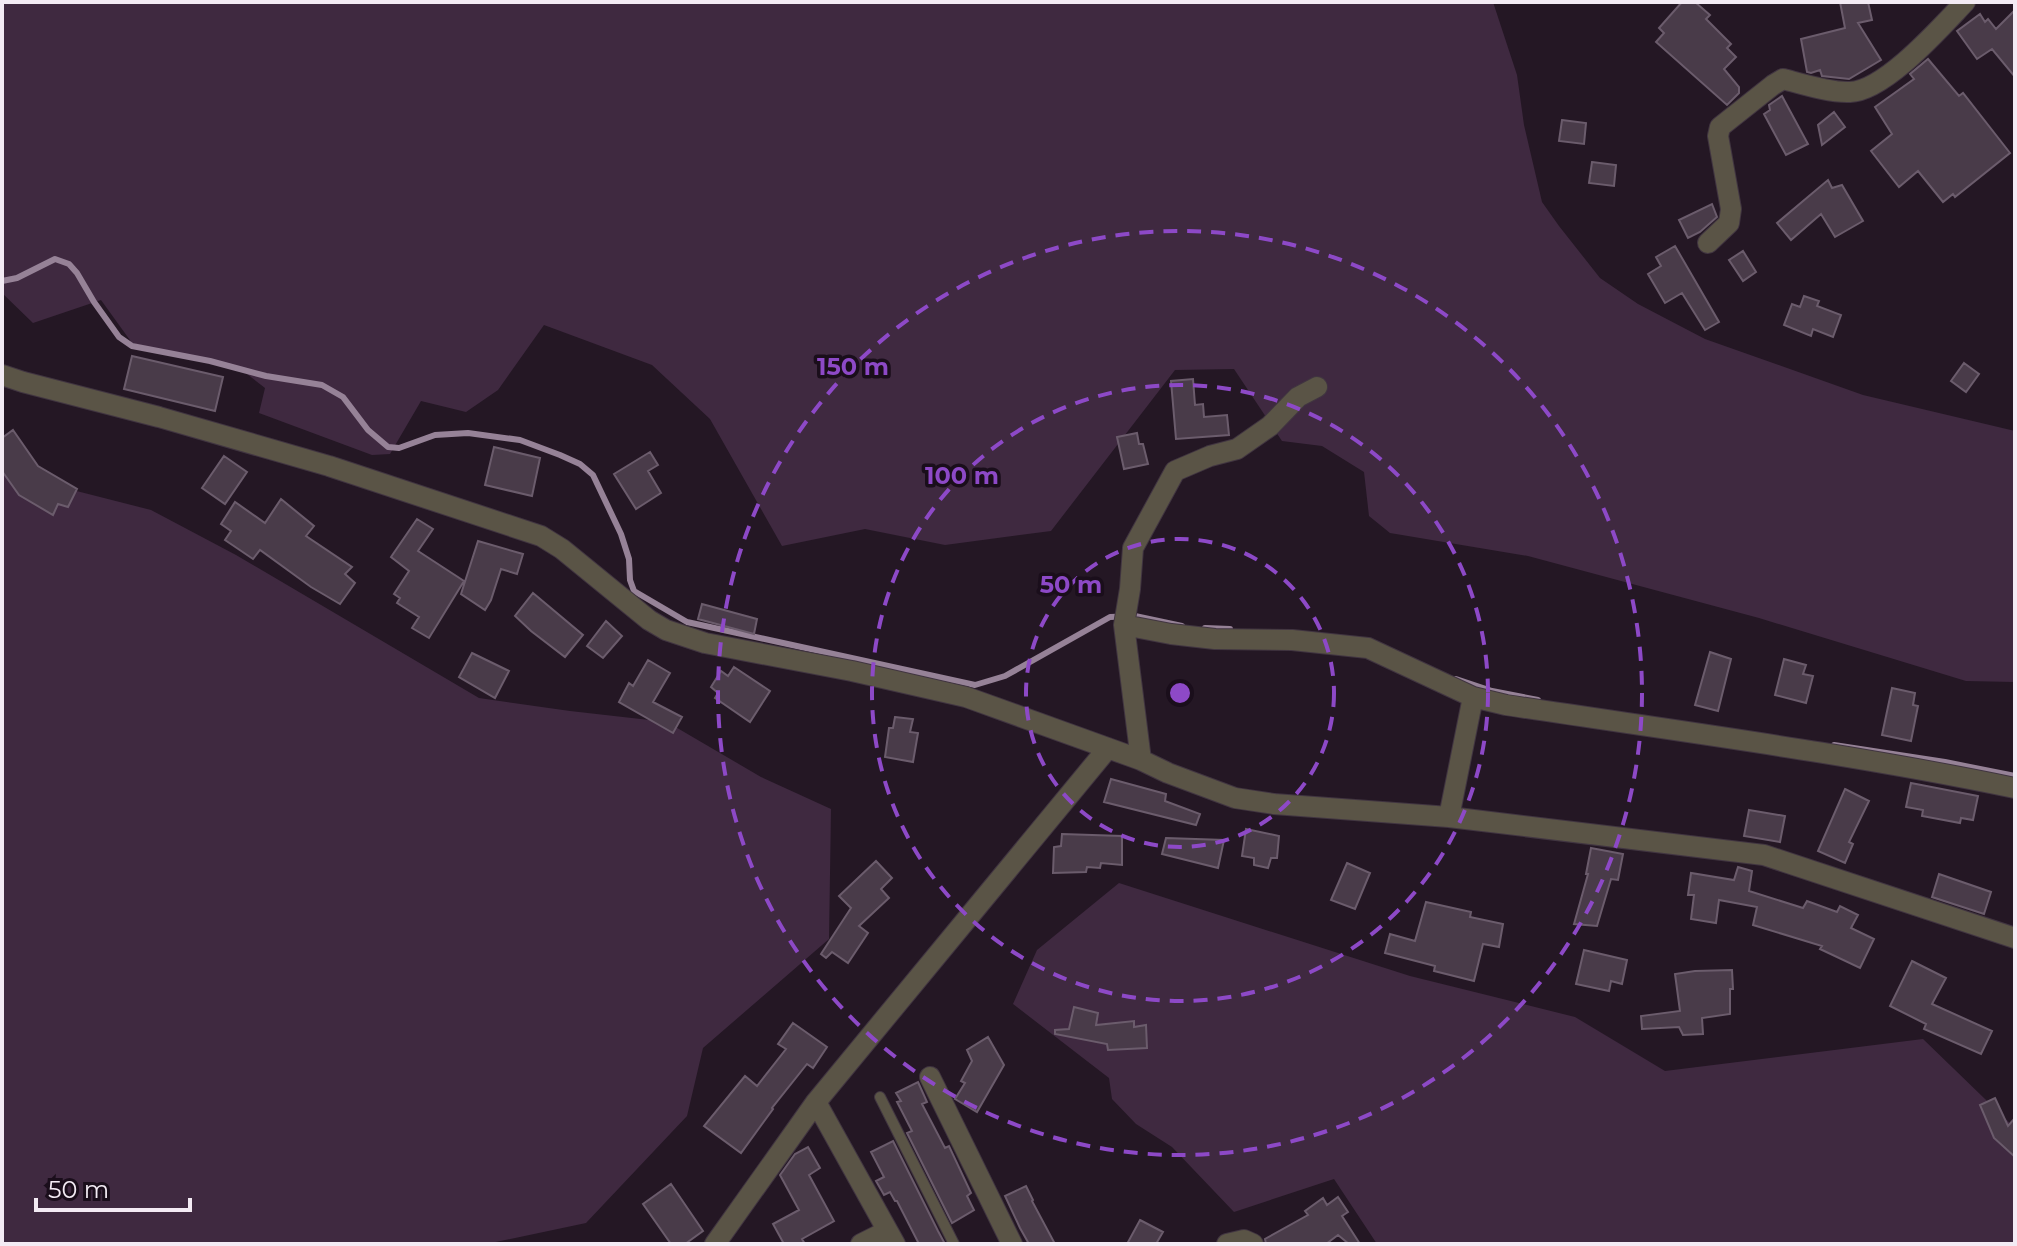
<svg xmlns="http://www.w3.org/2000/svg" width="2017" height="1246" viewBox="0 0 2017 1246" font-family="Montserrat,sans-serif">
<rect width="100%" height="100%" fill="#241724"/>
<!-- green -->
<path fill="#3f2940" d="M2 2H1493L1517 75 1524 125 1542 202 1559 226 1600 278 1638 304 1705 339 1863 395 2015 431V682L1966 681 1759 618 1528 556 1390 533 1369 516 1364 472 1322 446 1282 441 1234 369 1175 370 1051 531 945 545 865 529 782 546 710 419 652 365 544 325 498 390 466 412 421 401 390 454 372 455 259 413 265 388 242 370 132 343 101 300 33 323 2 293Z
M2 472 151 510 236 555 479 698 570 711 667 722 761 777 831 809 829 939 703 1048 687 1116 586 1223 486 1244H2Z
M1119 883 1410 976 1575 1017 1665 1071 1923 1039 2015 1128V1244H1377L1334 1179 1234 1212 1172 1147 1136 1124 1112 1099 1109 1078 1013 1004 1037 950Z"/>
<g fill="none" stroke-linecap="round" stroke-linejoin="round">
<!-- stream -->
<path stroke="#968297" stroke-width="6" d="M2 281 17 278 55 259 69 264 77 273 94 302 119 337 132 346 210 361 266 376 322 385 343 397 368 430 388 447 399 448 435 435 468 433 520 440 560 455 580 464 593 475 621 534 629 559 630 580 634 591 687 622 975 685 1005 676 1110 617 1135 616 1182 626
M1205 628 1230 629
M1456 679 1492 691 1538 700
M1834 745 1945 762 2015 776"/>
</g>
<!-- building -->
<path fill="#493b49" stroke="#6b5c6c" stroke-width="2" d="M1682 2H1695L1710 15 1706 19 1731 44 1727 48 1736 57 1724 69 1739 87V93L1727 105 1656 42 1664 33 1659 28Z
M1840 2H1868L1872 20 1858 23 1881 60 1849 79 1822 76 1820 70 1811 73 1807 72 1801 39 1845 28Z
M2015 10V77L1992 49 1977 59 1957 31 1980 14 1985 22 1988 19 1996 29Z
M1928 59 1959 96 1963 93 2010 153 1955 197 1953 194 1943 202 1918 171 1899 187 1871 151 1892 134 1875 107 1914 79 1910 74Z
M1782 96 1808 144 1786 155 1764 114 1770 110 1769 105Z
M1834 112 1845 127 1822 145 1818 125Z
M1562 120 1586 123 1584 144 1559 141Z
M1592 162 1616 165 1614 186 1589 183Z
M1828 180 1832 188 1842 185 1863 221 1835 237 1821 214 1791 240 1777 223Z
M1712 204 1717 217 1700 232 1688 238 1679 220Z
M1675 246 1719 322 1705 330 1682 293 1665 303 1648 274 1661 266 1656 257Z
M1743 251 1756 272 1743 281 1729 260Z
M1804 296 1819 301 1817 306 1841 315 1833 337 1813 329 1811 336 1784 325 1792 304 1800 307Z
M132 356 223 377 215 411 124 389Z
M1964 363 1979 374 1966 392 1951 381Z
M1193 379 1195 405 1203 404 1204 417 1227 415 1229 435 1176 439 1171 381Z
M13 430 38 466 77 489 68 507 58 504 53 515 19 495 2 471V438Z
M1137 433 1139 444H1143L1148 464 1124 469 1117 437Z
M494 447 540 458 532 496 485 485Z
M650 452 658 465 648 471 661 493 636 509 614 474Z
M224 456 247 472 225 504 202 488Z
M281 499 314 526 306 536 352 567 345 574 355 583 340 604 311 587 260 550 253 559 225 540 231 531 221 524 235 502 265 523Z
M417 519 433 529 418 551 464 581 429 638 412 628 419 617 397 603 400 598 394 594 409 571 391 557Z
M478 541 523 554 517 574 501 569 491 600 485 610 461 594Z
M533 593 583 635 565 657 531 631 515 616Z
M702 604 757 619 754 634 698 619Z
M606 621 622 636 603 658 587 646Z
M1710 652 1731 659 1718 711 1695 705Z
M472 653 509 671 495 698 459 677Z
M1784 659 1806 665 1803 674 1813 676 1806 703 1775 695Z
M648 660 670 673 653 702 682 717 673 733 619 702 629 683 633 686Z
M734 667 770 691 750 722 715 698 718 693 711 687 721 671 728 676Z
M1892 688 1915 693 1913 705 1918 706 1911 741 1882 735Z
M895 717 913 719 910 732 918 733 913 762 885 757 889 728H893Z
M1111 779 1166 794 1165 801 1200 814 1196 825 1104 802Z
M1911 783 1978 796 1973 820 1961 818 1960 823 1922 816 1923 810 1906 807Z
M1845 789 1869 801 1849 842 1853 844 1845 863 1818 851Z
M1749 810 1785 816 1780 842 1744 836Z
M1246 829 1279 836 1277 858H1271L1268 868 1254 865V858L1242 856Z
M1062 834 1122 836V865L1101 863 1100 868 1087 867 1086 872 1053 873 1054 847 1061 846Z
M1166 838 1224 840 1218 868 1162 854Z
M1591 848 1623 854 1618 880 1611 879 1597 926 1574 924 1588 874H1586Z
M876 861 892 878 881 889 889 898 859 926 868 933 848 963 832 952 826 958 821 954 851 908 839 896Z
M1347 863 1370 873 1355 909 1331 900Z
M1738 867 1752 871 1749 891 1803 908 1807 901 1837 912 1840 906 1858 915 1851 928 1874 939 1860 968 1820 949 1822 946 1753 925 1757 907 1719 900 1716 923 1691 919 1694 895H1688L1691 873 1734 880Z
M1939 874 1991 892 1984 914 1932 897Z
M1426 902 1471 912 1470 917 1503 924 1499 947 1483 944 1474 981 1434 971 1435 966 1385 953 1390 934 1415 941Z
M1584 950 1627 960 1622 984 1611 981 1609 991 1576 984Z
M1912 961 1946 978 1932 1004 1992 1031 1981 1054 1924 1029 1926 1024 1890 1006Z
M1732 970 1733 989H1730V1014L1702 1018 1703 1034 1683 1035 1679 1027 1642 1029 1641 1016 1680 1011 1675 974 1695 971Z
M1074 1007 1098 1013 1096 1025 1134 1021V1027L1146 1025 1147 1048 1108 1050 1107 1044 1055 1034V1030L1069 1029Z
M793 1023 827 1047 813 1068 807 1064 772 1108 773 1109 741 1153 704 1126 745 1076 757 1086 786 1049 778 1044Z
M988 1037 1004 1065 977 1112 955 1099 965 1083 961 1081 972 1061 967 1050Z
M918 1082 927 1102 922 1104 945 1148 949 1146 971 1193 967 1196 974 1210 952 1223 907 1133 912 1131 897 1102 901 1101 896 1093Z
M1995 1098 2008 1126 2015 1118V1157L1994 1138 1980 1105Z
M893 1141 938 1231 945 1244H919L897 1201H895L890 1192 884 1195 876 1181 884 1177 871 1152Z
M808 1147 820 1168 809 1175 834 1221 802 1239 805 1244H784L773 1224 799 1210 780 1175 795 1154Z
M671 1184 703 1231 685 1244H671L643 1204Z
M1026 1186 1033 1200 1032 1201 1055 1244H1029L1020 1228 1005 1196Z
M1338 1197 1348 1212 1342 1216 1360 1244H1349L1338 1235 1326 1244H1266L1265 1239 1308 1215 1305 1211 1323 1198 1327 1205Z
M1140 1220 1163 1232 1156 1244H1127Z"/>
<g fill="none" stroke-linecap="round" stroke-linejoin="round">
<defs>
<path id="service" d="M880 1097 954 1244"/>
<path id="minor" d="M1708 243 1729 223 1731 209 1718 136 1720 127 1773 85 1783 79C1802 84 1830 93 1850 92 1885 91 1941 27 1965 2
M2 375 23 382 159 417 329 466 541 536 562 549 649 620 666 630 705 643 852 671 966 697 1141 760 1168 773 1235 798 1274 804 1449 817 1764 855 2015 938
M1124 625 1171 634 1215 639 1292 640 1368 648 1473 697 1506 705C1676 731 1847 753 2015 788
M1141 760 1124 625 1130 589 1133 548 1175 471 1210 456 1237 449 1270 426 1298 397 1317 387
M1449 817 1473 697
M930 1077 1012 1244
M816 1102 895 1244
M715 1244 816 1102 1108 748
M861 1244 887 1231
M1227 1244 1244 1240 1253 1244"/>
</defs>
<!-- service casing -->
<use href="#service" stroke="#413541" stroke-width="12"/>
<!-- minor casing -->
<use href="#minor" stroke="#413541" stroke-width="22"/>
<!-- service -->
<use href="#service" stroke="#5a5446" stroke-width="10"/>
<!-- minor -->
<use href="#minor" stroke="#5a5446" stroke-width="20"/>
</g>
<!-- distance rings -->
<g fill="none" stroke="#8d49c7" stroke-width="4" stroke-dasharray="14 10">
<circle cx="1180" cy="693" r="154"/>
<circle cx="1180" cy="693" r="308"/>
<circle cx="1180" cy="693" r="462"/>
</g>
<circle cx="1180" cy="693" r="12" fill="#8d49c7" stroke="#1a0e1b" stroke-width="4"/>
<g font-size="24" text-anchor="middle" font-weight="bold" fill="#8d49c7" stroke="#1a0e1b" stroke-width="7" stroke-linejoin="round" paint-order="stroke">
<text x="853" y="375">150 m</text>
<text x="962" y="484">100 m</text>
<text x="1071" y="593">50 m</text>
</g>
<!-- border -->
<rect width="2017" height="1246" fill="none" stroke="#f3ebf4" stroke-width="8"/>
<!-- scale -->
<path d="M36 1198v12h154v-12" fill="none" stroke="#f3ebf4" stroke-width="4"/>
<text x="48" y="1198" font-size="24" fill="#f3ebf4" stroke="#1a0e1b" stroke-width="6" paint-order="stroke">50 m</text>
</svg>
